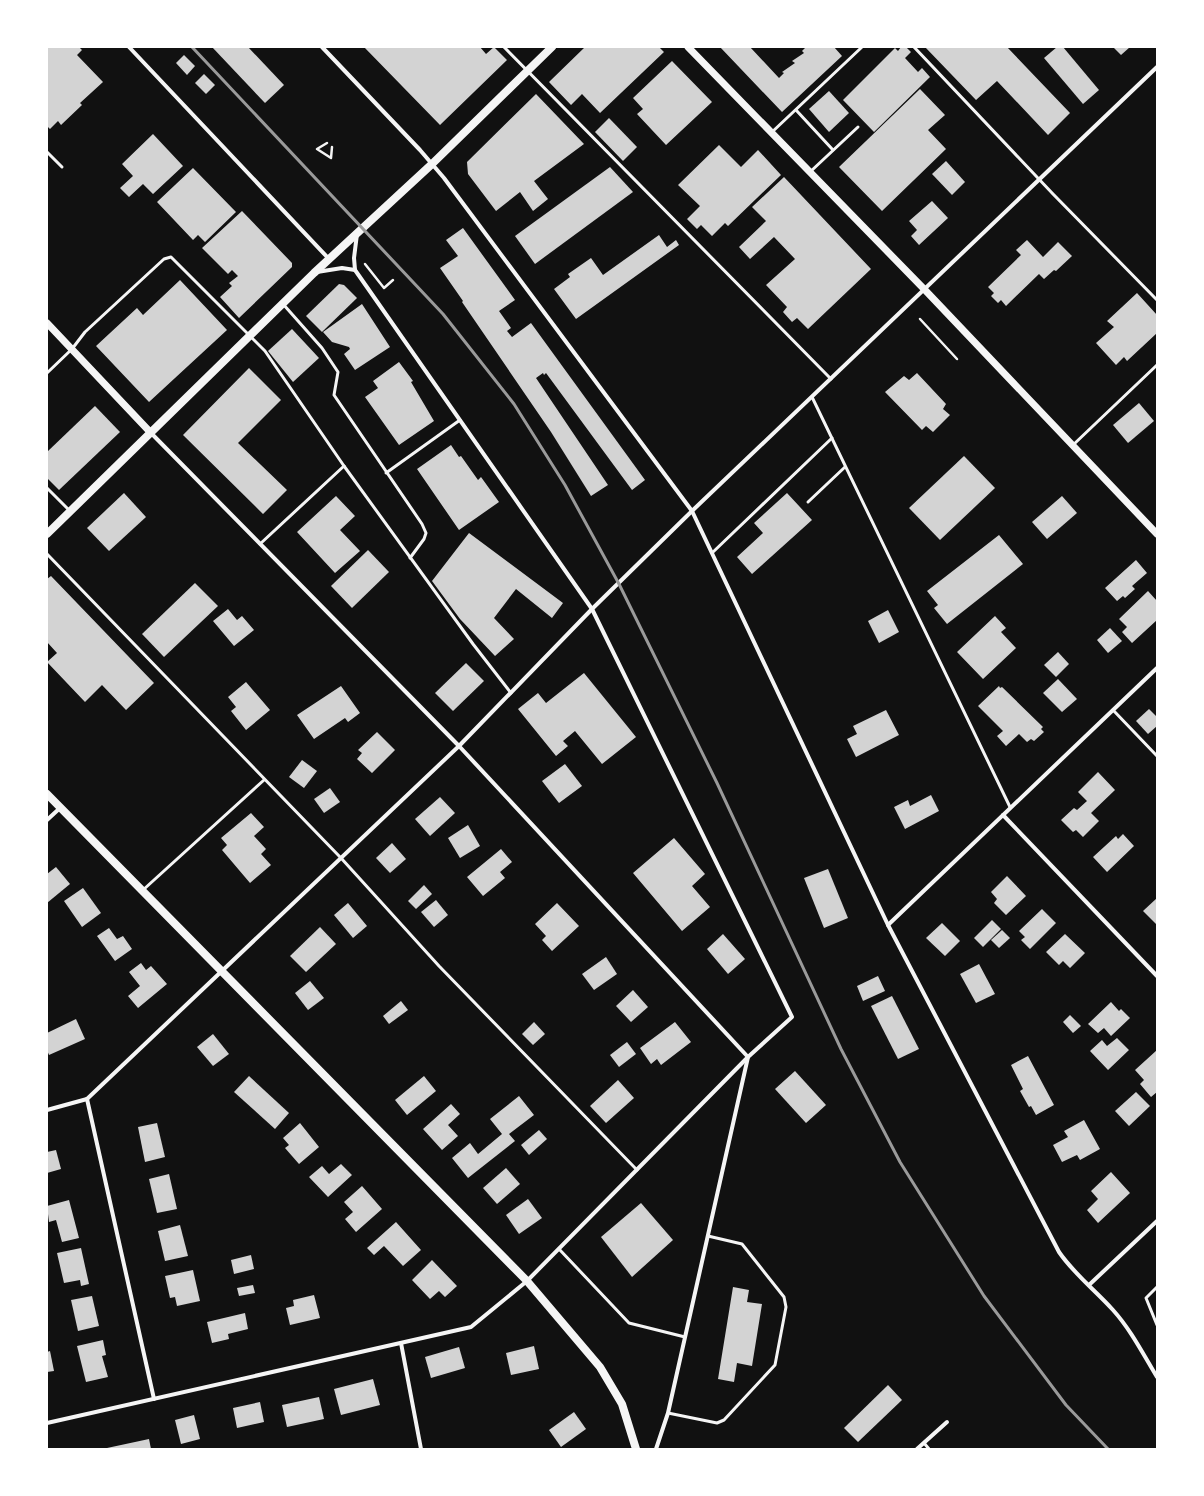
<svg xmlns="http://www.w3.org/2000/svg" width="1204" height="1496" font-family="'Roboto Serif',serif">
  <style>
    .building { fill: #d3d3d3 }
    .lines { fill: none; stroke-linecap: round; stroke-linejoin: round }
    .path { stroke: #f5f5f5; stroke-width: 2.5 }
    .service { stroke: #f5f5f5; stroke-width: 3 }
    .minor { stroke: #f5f5f5; stroke-width: 4 }
    .tertiary { stroke: #f5f5f5; stroke-width: 7 }
    .secondary { stroke: #f5f5f5; stroke-width: 8 }
    .rail { stroke: #9a9a9a; stroke-width: 3 }
  </style>
  <rect width="100%" height="100%" fill="#111"/>
  <g class="building">
    <polygon points="47,47 79,47 82,50 77,55 103,82 80,103 82,105 61,125 58,121 50,129 47,126"/>
    <polygon points="212,47 248,47 284,85 265,103"/>
    <polygon points="364,47 480,47 486,54 494,47 507,60 440,125"/>
    <polygon points="585,47 659,47 664,52 600,113 582,94 571,105 549,82"/>
    <polygon points="720,47 750,47 779,78 784,73 782,72 795,63 792,61 804,53 802,51 806,47 834,47 842,56 782,112"/>
    <polygon points="901,47 906,47 911,52 905,58 918,72 922,68 930,77 874,132 843,100 895,48 898,51"/>
    <polygon points="925,47 1007,47 1070,113 1048,135 997,81 976,100"/>
    <polygon points="1057,47 1063,47 1099,90 1083,104 1044,58"/>
    <polygon points="1113,47 1130,47 1121,55"/>
    <polygon points="184,55 195,66 187,75 176,63"/>
    <polygon points="672,61 712,102 666,145 637,114 643,109 633,98"/>
    <polygon points="204,74 215,85 206,94 195,83"/>
    <polygon points="920,89 945,115 928,130 946,149 882,211 839,167"/>
    <polygon points="829,91 849,113 829,132 809,109"/>
    <polygon points="536,94 584,144 534,181 548,199 533,211 520,192 496,211 468,174 467,162"/>
    <polygon points="609,118 637,147 623,161 595,132"/>
    <polygon points="153,134 183,166 153,194 143,184 129,197 120,188 133,176 122,164"/>
    <polygon points="719,145 741,167 758,150 781,175 728,226 725,223 712,236 701,225 697,229 687,219 700,206 678,185"/>
    <polygon points="946,161 965,182 952,195 932,174"/>
    <polygon points="610,167 633,192 535,264 515,236"/>
    <polygon points="193,168 236,212 205,242 198,235 193,240 157,202"/>
    <polygon points="784,177 871,269 808,329 797,318 792,322 783,312 787,307 766,285 795,259 774,237 750,259 739,247 766,221 752,207"/>
    <polygon points="932,201 948,218 919,245 911,236 917,230 909,221"/>
    <polygon points="242,211 292,263 292,267 239,318 220,297 232,286 229,283 238,276 232,270 228,274 202,248"/>
    <polygon points="463,228 515,300 499,311 511,328 507,331 512,337 531,323 645,480 632,490 546,373 544,375 543,373 536,378 608,485 591,496 551,432 462,302 463,301 440,268 458,256 446,240"/>
    <polygon points="659,235 667,247 676,240 679,245 576,319 554,289 570,277 568,274 591,258 603,275"/>
    <polygon points="1027,240 1043,257 1058,242 1072,256 1056,271 1054,270 1044,279 1039,274 1006,306 1001,300 998,303 991,296 994,293 988,287 1021,255 1016,250"/>
    <polygon points="180,280 227,330 149,402 96,346 137,308 143,315"/>
    <polygon points="339,284 344,285 357,298 322,332 306,316"/>
    <polygon points="1137,293 1157,315 1157,333 1127,361 1124,357 1116,365 1096,343 1114,327 1107,321"/>
    <polygon points="362,304 390,347 355,370 344,354 350,349 349,347 332,342 323,332"/>
    <polygon points="292,329 319,358 293,382 268,351"/>
    <polygon points="399,362 413,381 411,382 434,421 399,445 365,397 378,388 373,381"/>
    <polygon points="249,368 281,400 238,443 287,490 263,514 183,435"/>
    <polygon points="917,373 946,404 943,409 950,415 933,432 926,426 922,430 885,392 904,376 909,380"/>
    <polygon points="1139,403 1154,421 1128,443 1113,425"/>
    <polygon points="95,406 120,432 59,490 47,478 47,452"/>
    <polygon points="451,445 459,457 461,456 478,480 481,477 499,502 459,530 417,469"/>
    <polygon points="964,456 995,488 940,540 909,508"/>
    <polygon points="124,493 146,517 109,551 87,528"/>
    <polygon points="787,493 812,520 752,574 737,557 763,533 754,523"/>
    <polygon points="336,496 355,516 340,530 360,551 335,573 297,532"/>
    <polygon points="1062,496 1077,513 1047,539 1032,522"/>
    <polygon points="469,533 563,603 552,618 516,589 494,618 514,639 495,656 460,619 432,581"/>
    <polygon points="999,535 1023,564 947,624 934,608 938,605 927,591"/>
    <polygon points="368,550 389,572 352,608 331,586"/>
    <polygon points="1136,560 1147,573 1132,586 1135,589 1125,598 1123,596 1117,601 1105,588"/>
    <polygon points="51,576 154,683 126,710 102,685 85,702 47,662 57,653 47,642 47,579"/>
    <polygon points="195,583 218,606 164,657 142,634"/>
    <polygon points="1148,591 1157,601 1157,620 1132,643 1122,632 1127,627 1119,619"/>
    <polygon points="228,609 237,620 242,616 254,630 234,646 213,621"/>
    <polygon points="888,610 899,632 879,643 868,621"/>
    <polygon points="995,616 1006,628 1001,632 1016,648 983,679 957,652"/>
    <polygon points="1110,628 1122,641 1108,653 1097,640"/>
    <polygon points="1058,652 1069,664 1056,677 1044,665"/>
    <polygon points="466,663 484,681 453,711 435,693"/>
    <polygon points="584,673 636,737 602,764 575,731 563,741 568,746 556,756 518,709 538,693 546,703"/>
    <polygon points="1058,679 1077,699 1062,712 1043,693"/>
    <polygon points="246,682 270,710 246,730 231,711 236,707 228,697"/>
    <polygon points="341,686 360,713 348,722 345,718 314,739 297,715"/>
    <polygon points="999,686 1000,688 1002,687 1043,727 1041,729 1044,732 1034,741 1031,739 1027,742 1019,734 1006,746 997,736 1003,731 978,706"/>
    <polygon points="1149,709 1157,717 1157,726 1148,734 1136,721"/>
    <polygon points="886,710 899,735 856,757 847,739 857,734 853,726"/>
    <polygon points="377,732 395,750 372,773 357,759 362,753 358,750"/>
    <polygon points="302,760 317,771 304,788 289,777"/>
    <polygon points="565,764 582,786 559,803 542,781"/>
    <polygon points="1098,772 1115,790 1091,813 1099,821 1083,837 1076,830 1073,832 1061,820 1074,808 1077,810 1087,801 1078,792"/>
    <polygon points="330,788 340,802 324,813 314,799"/>
    <polygon points="931,795 939,811 905,829 894,807 908,800 910,806"/>
    <polygon points="440,797 455,813 430,836 415,819"/>
    <polygon points="251,813 264,827 254,836 266,849 261,854 271,865 250,883 222,850 227,845 221,838"/>
    <polygon points="468,825 480,846 460,858 448,838"/>
    <polygon points="1123,834 1134,846 1107,872 1093,857 1116,836 1118,839"/>
    <polygon points="674,838 705,874 692,886 710,907 682,931 633,873"/>
    <polygon points="392,843 406,859 390,873 376,858"/>
    <polygon points="501,849 512,862 500,872 505,878 483,896 467,877"/>
    <polygon points="56,867 70,884 47,903 47,874"/>
    <polygon points="828,869 848,918 824,928 804,878"/>
    <polygon points="1007,876 1026,896 1006,915 994,903 997,899 991,892"/>
    <polygon points="424,885 432,894 416,909 408,901"/>
    <polygon points="83,888 101,913 82,927 64,901"/>
    <polygon points="1157,898 1157,925 1143,911"/>
    <polygon points="436,900 448,915 434,927 421,912"/>
    <polygon points="348,903 367,926 353,938 334,915"/>
    <polygon points="557,903 579,926 552,951 542,940 546,936 535,924"/>
    <polygon points="1042,909 1056,923 1030,949 1021,940 1025,937 1019,931"/>
    <polygon points="992,920 1001,929 983,947 974,938"/>
    <polygon points="942,923 960,941 945,956 926,938"/>
    <polygon points="320,927 336,944 306,972 290,956"/>
    <polygon points="109,928 117,939 123,936 132,949 115,961 97,936"/>
    <polygon points="1002,930 1010,938 999,948 991,940"/>
    <polygon points="723,934 745,959 728,974 707,949"/>
    <polygon points="1065,934 1085,953 1070,968 1063,961 1059,965 1046,952"/>
    <polygon points="606,957 617,974 594,990 582,974"/>
    <polygon points="141,963 146,970 151,966 167,984 138,1008 128,996 140,986 129,972"/>
    <polygon points="979,964 995,994 976,1003 960,974"/>
    <polygon points="878,976 885,991 863,1001 857,986"/>
    <polygon points="310,981 324,998 308,1010 295,993"/>
    <polygon points="633,990 648,1007 631,1022 616,1006"/>
    <polygon points="892,996 919,1049 898,1059 871,1006"/>
    <polygon points="401,1001 408,1010 389,1024 383,1016"/>
    <polygon points="1111,1002 1119,1011 1121,1009 1130,1018 1111,1036 1104,1028 1098,1033 1088,1024"/>
    <polygon points="1070,1015 1081,1026 1073,1033 1063,1022"/>
    <polygon points="76,1019 85,1039 49,1055 47,1050 47,1033"/>
    <polygon points="534,1022 545,1034 533,1045 522,1034"/>
    <polygon points="675,1022 691,1042 661,1065 657,1059 651,1064 640,1048"/>
    <polygon points="213,1034 229,1054 213,1066 197,1047"/>
    <polygon points="1117,1038 1129,1050 1108,1070 1090,1051 1102,1040 1107,1046"/>
    <polygon points="627,1042 636,1054 619,1067 610,1055"/>
    <polygon points="1157,1050 1157,1092 1151,1097 1140,1084 1144,1080 1135,1070"/>
    <polygon points="1028,1056 1054,1105 1036,1115 1031,1106 1029,1107 1020,1091 1023,1089 1011,1065"/>
    <polygon points="795,1071 826,1105 806,1123 775,1089"/>
    <polygon points="249,1076 289,1113 275,1129 234,1092"/>
    <polygon points="424,1076 436,1091 407,1115 395,1100"/>
    <polygon points="618,1080 634,1098 606,1123 590,1106"/>
    <polygon points="1136,1092 1150,1106 1129,1126 1115,1111"/>
    <polygon points="519,1096 534,1115 509,1134 515,1141 468,1178 452,1158 470,1143 478,1154 502,1134 490,1119"/>
    <polygon points="451,1104 460,1114 448,1125 458,1136 442,1150 423,1129"/>
    <polygon points="1084,1120 1100,1149 1080,1160 1077,1155 1062,1162 1053,1145 1068,1137 1064,1131"/>
    <polygon points="157,1123 165,1157 145,1162 138,1127"/>
    <polygon points="300,1123 319,1147 299,1164 285,1148 289,1145 283,1138"/>
    <polygon points="539,1130 547,1139 529,1155 521,1145"/>
    <polygon points="56,1150 61,1169 47,1173 47,1152"/>
    <polygon points="341,1164 352,1175 328,1197 309,1177 322,1166 329,1174"/>
    <polygon points="506,1168 520,1184 497,1204 483,1188"/>
    <polygon points="1111,1172 1130,1193 1098,1223 1087,1210 1098,1199 1091,1191"/>
    <polygon points="169,1174 177,1209 157,1213 149,1179"/>
    <polygon points="362,1186 382,1209 356,1232 345,1219 353,1212 344,1202"/>
    <polygon points="528,1199 542,1218 519,1234 506,1215"/>
    <polygon points="69,1200 79,1238 62,1242 56,1220 49,1222 47,1206"/>
    <polygon points="641,1203 673,1240 632,1277 601,1237"/>
    <polygon points="396,1222 421,1250 403,1266 384,1246 374,1255 367,1248"/>
    <polygon points="180,1225 188,1256 165,1261 158,1231"/>
    <polygon points="81,1248 89,1284 81,1286 80,1280 64,1283 57,1253"/>
    <polygon points="251,1255 254,1269 234,1274 231,1260"/>
    <polygon points="432,1260 457,1286 445,1297 439,1291 430,1299 412,1280"/>
    <polygon points="193,1270 200,1301 177,1306 175,1297 170,1298 165,1276"/>
    <polygon points="253,1285 255,1293 239,1296 237,1288"/>
    <polygon points="733,1287 749,1290 747,1302 762,1304 752,1366 737,1363 734,1382 718,1379"/>
    <polygon points="314,1295 320,1318 290,1325 286,1308 294,1306 293,1300"/>
    <polygon points="92,1296 99,1326 78,1331 71,1300"/>
    <polygon points="245,1313 248,1329 228,1334 229,1339 212,1343 207,1322"/>
    <polygon points="103,1340 106,1355 102,1356 108,1377 86,1382 77,1346"/>
    <polygon points="534,1346 539,1369 511,1375 506,1353"/>
    <polygon points="459,1347 465,1368 431,1378 425,1357"/>
    <polygon points="50,1351 54,1371 47,1372 47,1352"/>
    <polygon points="373,1379 380,1405 341,1415 334,1389"/>
    <polygon points="888,1385 902,1400 858,1442 844,1428"/>
    <polygon points="319,1397 324,1419 287,1427 282,1405"/>
    <polygon points="260,1402 264,1422 237,1428 233,1408"/>
    <polygon points="574,1412 586,1429 561,1447 549,1430"/>
    <polygon points="194,1415 200,1439 181,1444 175,1420"/>
    <polygon points="149,1439 151,1449 107,1449 107,1448"/>
  </g>
  <g class="lines">
    <g class="path">
      <polyline points="327,143 317,149 331,158 332,147"/>
      <polyline points="365,264 384,288 393,280"/>
      <polyline points="920,319 957,359"/>
    </g>
    <g class="service">
      <polyline points="504,47 831,379"/>
      <polyline points="914,47 1053,194 1157,300"/>
      <polyline points="796,110 833,150"/>
      <polyline points="771,133 862,47"/>
      <polyline points="47,152 62,167"/>
      <polyline points="810,172 858,127"/>
      <polyline points="283,304 322,348 338,372 334,395 422,524 426,533 424,539 410,558"/>
      <polyline points="47,373 72,349 85,332 164,259 171,257 265,351 344,466 473,644 511,693"/>
      <polyline points="812,397 1010,807"/>
      <polyline points="1073,445 1157,365"/>
      <polyline points="386,473 460,420"/>
      <polyline points="47,488 70,511"/>
      <polyline points="808,502 845,467"/>
      <polyline points="260,544 344,466"/>
      <polyline points="712,553 832,438"/>
      <polyline points="47,554 341,858 439,966 637,1170"/>
      <polyline points="1113,710 1157,756"/>
      <polyline points="143,890 264,780"/>
      <polyline points="559,1249 629,1323 685,1337"/>
      <polyline points="1157,1287 1146,1298 1157,1325"/>
      <polyline points="668,1413 717,1423 724,1420 775,1365 786,1307 784,1297 742,1244 708,1236"/>
      <polyline points="924,1443 929,1449"/>
    </g>
    <g class="minor">
      <polyline points="129,47 329,259"/>
      <path d="M322,47L420,150L444,178L692,511L888,925L1059,1252C1074,1274 1095,1290 1113,1310C1131,1330 1143,1354 1157,1377"/>
      <polyline points="317,272 342,268 355,270"/>
      <polyline points="151,433 459,746 748,1057 668,1413 656,1449"/>
      <polyline points="1003,815 1157,976"/>
      <polyline points="47,820 60,808"/>
      <polyline points="888,925 1157,668"/>
      <polyline points="87,1099 154,1399"/>
      <polyline points="47,1110 87,1099 459,746 592,609 692,511 1157,67"/>
      <polyline points="1089,1285 1157,1221"/>
      <polyline points="401,1343 421,1449"/>
      <polyline points="47,1423 471,1327 527,1281 748,1057 792,1017 592,609 355,270 354,258 357,234"/>
      <polyline points="917,1449 947,1422"/>
    </g>
    <g class="tertiary">
      <polyline points="688,47 925,290 1157,534"/>
      <polyline points="47,323 151,433"/>
    </g>
    <g class="secondary">
      <polyline points="47,534 314,273 432,164 552,47"/>
      <polyline points="47,794 527,1281 600,1367 622,1404 636,1449"/>
    </g>
    <polyline class="rail" points="192,47 443,314 514,404 565,485 619,584 717,783 841,1049 900,1162 984,1296 1066,1405 1108,1449"/>
  </g>
  <rect width="1204" height="1496" fill="none" stroke="#ffffff" stroke-width="96"/>
</svg>
